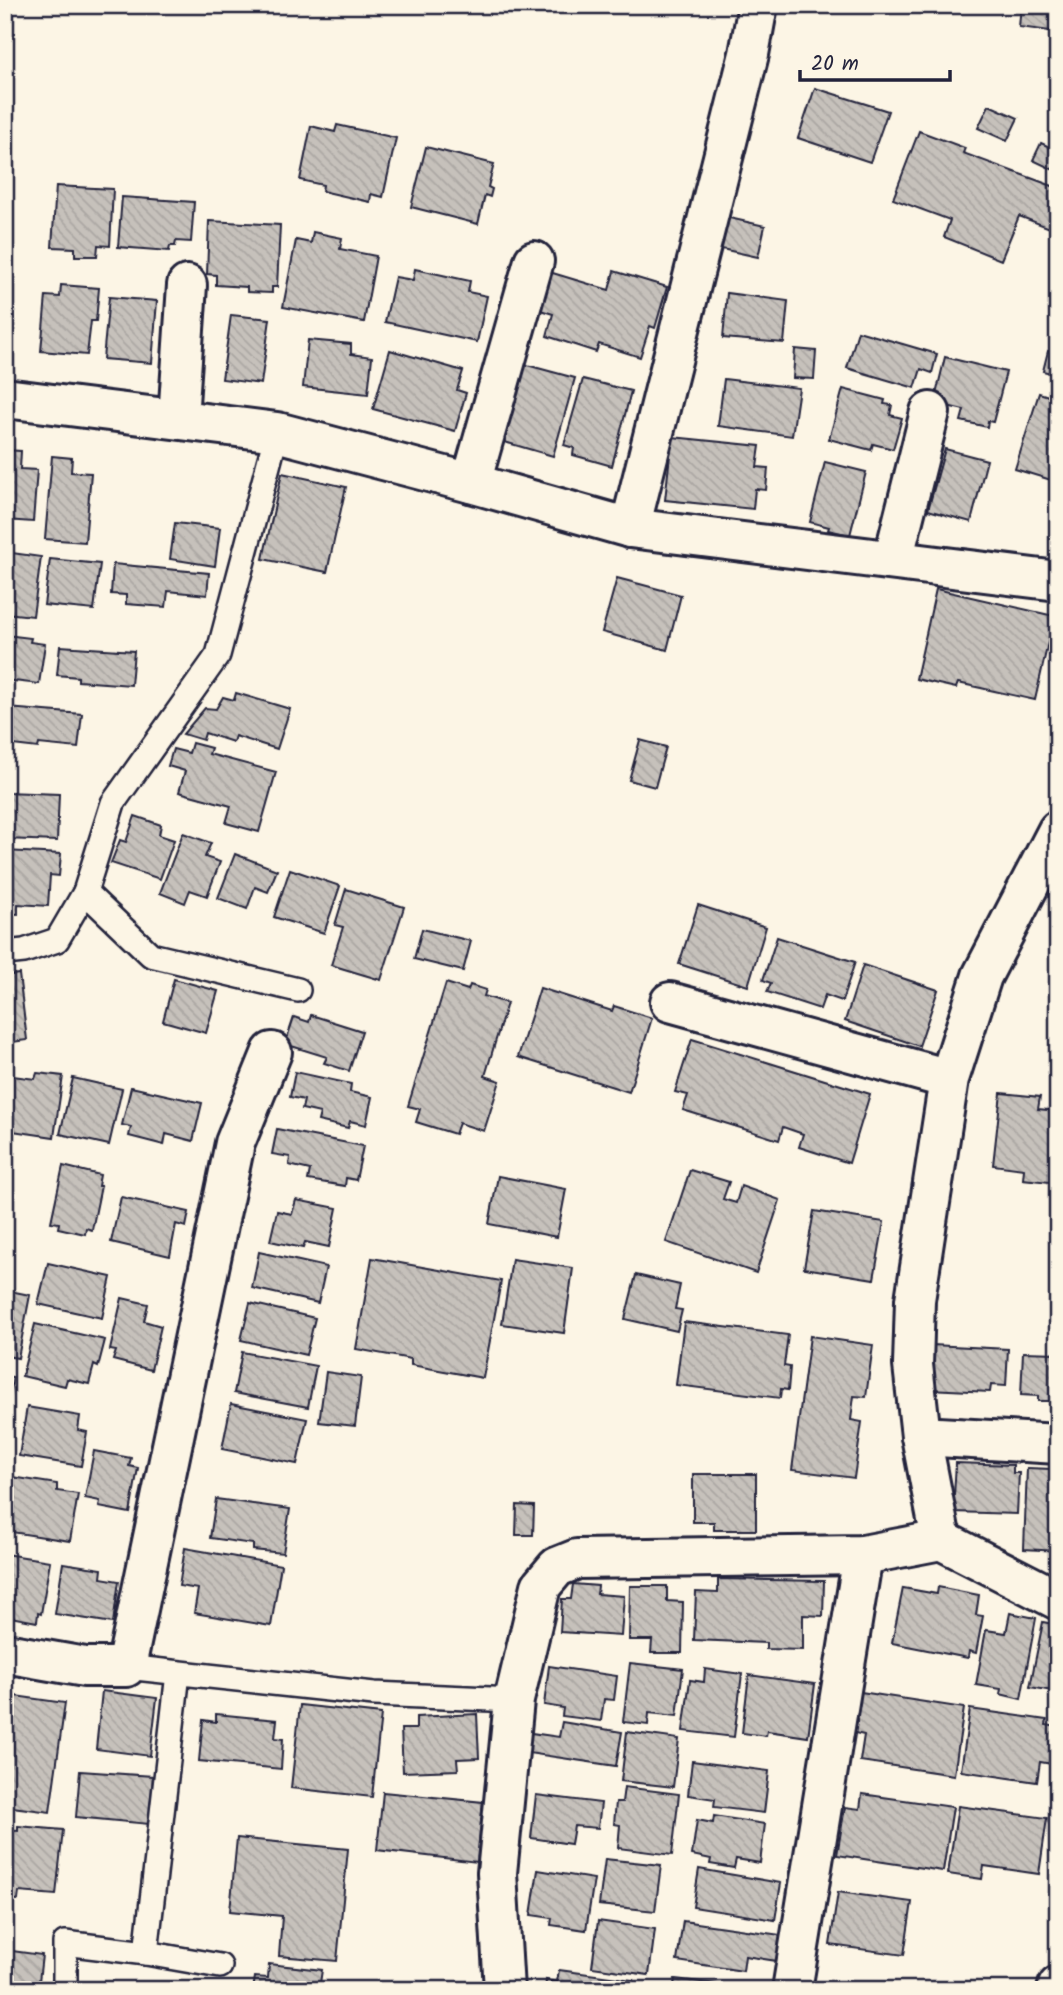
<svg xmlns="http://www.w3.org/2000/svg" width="1063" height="1995" font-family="Kalam,sans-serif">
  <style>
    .building { fill: url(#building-back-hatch); stroke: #22223b; stroke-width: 2 }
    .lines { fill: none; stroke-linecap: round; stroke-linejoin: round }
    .lane-casing { stroke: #22223b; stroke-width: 28 }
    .street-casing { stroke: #22223b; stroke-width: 44 }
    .lane { stroke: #fcf5e5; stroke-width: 23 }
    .street { stroke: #fcf5e5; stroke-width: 38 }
  </style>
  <defs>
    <pattern id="building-back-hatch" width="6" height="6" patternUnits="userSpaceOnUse" patternTransform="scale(1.75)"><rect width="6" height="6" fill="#c6c1bb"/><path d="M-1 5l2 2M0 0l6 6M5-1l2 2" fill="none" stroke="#aaa6a2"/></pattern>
  </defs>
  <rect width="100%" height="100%" fill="#fcf5e5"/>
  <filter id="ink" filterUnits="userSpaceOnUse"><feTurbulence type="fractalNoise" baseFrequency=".0143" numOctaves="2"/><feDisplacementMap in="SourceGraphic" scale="14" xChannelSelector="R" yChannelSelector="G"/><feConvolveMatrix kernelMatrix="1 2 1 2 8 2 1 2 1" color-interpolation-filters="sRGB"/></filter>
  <g filter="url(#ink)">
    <g class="building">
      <polygon points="1021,5 1058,5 1058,32 1019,27"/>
      <polygon points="815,88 888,111 870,162 798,138"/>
      <polygon points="989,105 1018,118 1007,141 978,128"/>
      <polygon points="337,125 396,138 383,197 371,194 370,202 322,191 323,185 300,180 311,126 335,132"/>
      <polygon points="919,131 965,148 963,153 1058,188 1058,208 1050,228 1019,216 1001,260 944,237 950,220 893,199"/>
      <polygon points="1041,143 1058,151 1058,172 1033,160"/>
      <polygon points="426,147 494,164 488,187 492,189 490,197 485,195 478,224 411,207"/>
      <polygon points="56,186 113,189 110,246 98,245 97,256 75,256 75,248 52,247"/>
      <polygon points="122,197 194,202 191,242 176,241 175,246 170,246 169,251 118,247"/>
      <polygon points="725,217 765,226 758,257 717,248"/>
      <polygon points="209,221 280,225 277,287 272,287 272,293 247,292 247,287 216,285 216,275 207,274"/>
      <polygon points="313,232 342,238 340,249 376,256 364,322 283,307 296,240 311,243"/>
      <polygon points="415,269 470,281 468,292 487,296 477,342 385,322 395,277 413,280"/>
      <polygon points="546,271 609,290 614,271 667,287 655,328 650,326 640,357 599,344 596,352 547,336 553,314 534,308"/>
      <polygon points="61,285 99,288 96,321 91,321 87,355 41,351 46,296 60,297"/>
      <polygon points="727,293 788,301 784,343 723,338"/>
      <polygon points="109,297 157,301 152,363 103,359"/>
      <polygon points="231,315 270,319 261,384 222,379"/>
      <polygon points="858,331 937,354 932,373 921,369 915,388 847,368"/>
      <polygon points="308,340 351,344 351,354 372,357 368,394 303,387"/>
      <polygon points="795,349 816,351 814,379 793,378"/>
      <polygon points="390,350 463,371 457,390 466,393 455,431 373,409"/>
      <polygon points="1048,351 1058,354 1058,375 1043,371"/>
      <polygon points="945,357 1006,372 993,422 988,421 987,427 961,421 964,410 934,403"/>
      <polygon points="523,364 575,378 553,456 501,441"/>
      <polygon points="583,379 631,391 612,466 573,455 574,448 564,445"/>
      <polygon points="724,379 799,388 792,436 718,426"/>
      <polygon points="843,389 885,400 884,404 892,405 890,415 902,418 893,449 873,444 871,450 829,439"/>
      <polygon points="1039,393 1058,399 1058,473 1053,472 1051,480 1015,469"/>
      <polygon points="672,437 760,446 757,467 768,468 766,490 755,489 753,509 665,500"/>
      <polygon points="945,449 987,460 971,522 928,510"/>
      <polygon points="5,450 21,451 20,469 37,470 33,522 5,520"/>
      <polygon points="52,456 72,458 71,472 91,473 85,542 45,539"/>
      <polygon points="825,462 866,472 850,535 828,530 829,527 810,522"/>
      <polygon points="282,473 346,487 327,572 263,559"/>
      <polygon points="175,523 220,528 215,566 170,559"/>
      <polygon points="5,552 41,557 33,616 5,613"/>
      <polygon points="50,559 100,564 94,610 44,605"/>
      <polygon points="113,564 209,573 207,595 168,591 166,607 126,604 126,595 111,594"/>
      <polygon points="617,578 681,595 667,650 602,632"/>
      <polygon points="936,589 1054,616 1035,700 958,683 956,688 916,679"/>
      <polygon points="6,635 31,638 30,642 45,644 39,684 5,680"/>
      <polygon points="60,646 134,651 131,685 78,681 78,677 57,675"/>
      <polygon points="236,693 290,709 277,749 235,736 233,742 205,733 203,740 183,734 205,708 216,709 223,697 234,700"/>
      <polygon points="7,708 82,714 78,748 39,744 38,748 5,744"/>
      <polygon points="640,740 666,747 655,787 629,780"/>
      <polygon points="192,743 211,748 209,754 276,772 259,832 226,823 231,806 179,792 185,771 168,766 173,749 189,753"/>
      <polygon points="5,792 59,794 57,841 5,839"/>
      <polygon points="135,816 161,825 159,835 174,840 160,879 111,863 120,840 126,842"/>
      <polygon points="183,833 211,843 205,857 220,862 207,896 190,890 185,903 160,893"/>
      <polygon points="5,851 61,854 59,876 50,875 48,906 18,904 18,914 5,913"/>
      <polygon points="235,854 277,870 268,892 255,887 247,909 218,898"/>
      <polygon points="290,869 340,886 324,933 274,917"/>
      <polygon points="1058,872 1058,898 1047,893"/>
      <polygon points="346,889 404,907 381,980 331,965 343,927 335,925"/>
      <polygon points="698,905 766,927 748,986 679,964"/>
      <polygon points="422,929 471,941 463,971 414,959"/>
      <polygon points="777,937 855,962 842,1001 825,995 820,1009 767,992 771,983 763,980"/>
      <polygon points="863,965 938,990 919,1046 845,1021"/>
      <polygon points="19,974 27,1040 5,1043 5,976"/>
      <polygon points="174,979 218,991 206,1033 163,1021"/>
      <polygon points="446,983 468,990 470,985 486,990 484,996 507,1003 485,1076 500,1081 484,1131 459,1123 455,1134 416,1122 420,1109 408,1106"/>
      <polygon points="540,988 612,1011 614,1006 652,1018 629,1092 518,1057"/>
      <polygon points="311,1015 362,1031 349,1071 324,1063 327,1057 285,1044 294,1017 309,1022"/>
      <polygon points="692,1039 870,1094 849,1163 799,1147 803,1134 783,1127 779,1140 683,1110 688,1095 675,1092"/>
      <polygon points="295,1072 351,1084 350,1092 372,1097 366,1125 350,1121 348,1128 318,1121 320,1113 302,1109 304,1100 290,1097"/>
      <polygon points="37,1073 63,1076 54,1137 5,1130 5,1075 35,1079"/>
      <polygon points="73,1078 122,1089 109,1145 60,1134"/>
      <polygon points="131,1087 202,1103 193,1141 166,1134 164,1145 129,1136 131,1127 122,1125"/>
      <polygon points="1001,1093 1040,1097 1038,1109 1058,1111 1058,1183 1023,1179 1024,1169 993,1165"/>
      <polygon points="277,1129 363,1146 356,1180 346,1178 345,1186 308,1180 310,1170 289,1165 290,1157 272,1154"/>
      <polygon points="63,1166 100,1175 98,1186 101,1186 92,1230 86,1228 85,1234 58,1228 59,1223 51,1222"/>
      <polygon points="690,1170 729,1182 723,1199 736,1203 741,1186 780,1200 756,1273 666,1242"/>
      <polygon points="498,1176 566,1189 557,1237 489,1224"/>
      <polygon points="121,1197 189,1212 186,1227 176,1224 170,1256 111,1242"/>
      <polygon points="296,1200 337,1208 329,1247 305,1242 303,1248 270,1241 277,1211 292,1214"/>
      <polygon points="814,1211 884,1222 874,1279 804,1268"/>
      <polygon points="259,1252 326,1267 318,1303 252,1288"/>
      <polygon points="372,1258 501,1281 483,1378 411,1365 411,1359 356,1349"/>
      <polygon points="512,1259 573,1268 564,1333 502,1324"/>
      <polygon points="48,1263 111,1277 102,1318 38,1304"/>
      <polygon points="636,1275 680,1285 675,1309 682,1310 677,1331 625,1319"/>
      <polygon points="5,1290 30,1295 18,1358 5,1356"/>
      <polygon points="122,1298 148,1304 144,1321 161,1326 151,1370 113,1360 116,1351 110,1350"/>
      <polygon points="250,1303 315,1318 306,1355 241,1340"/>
      <polygon points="684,1322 788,1335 784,1366 790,1367 788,1390 781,1389 780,1398 676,1385"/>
      <polygon points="35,1324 105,1340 98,1367 94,1365 89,1384 67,1379 65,1386 22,1376"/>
      <polygon points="810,1336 873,1345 866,1397 854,1396 851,1420 862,1422 854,1478 792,1470"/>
      <polygon points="932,1345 1008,1349 1006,1386 991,1385 990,1392 929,1389"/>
      <polygon points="242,1352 316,1366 308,1407 234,1393"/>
      <polygon points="1023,1352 1058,1353 1058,1401 1038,1401 1038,1396 1021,1395"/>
      <polygon points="326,1372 361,1377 355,1426 319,1422"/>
      <polygon points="5,1376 13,1377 5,1431"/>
      <polygon points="231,1404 307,1419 297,1464 222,1449"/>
      <polygon points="27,1407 80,1416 78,1430 87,1432 81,1466 19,1456"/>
      <polygon points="94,1451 131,1458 129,1466 138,1468 130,1513 99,1507 100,1501 85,1498"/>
      <polygon points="956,1463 1013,1465 1013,1473 1019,1473 1017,1514 953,1512"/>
      <polygon points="1027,1468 1052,1469 1052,1483 1058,1483 1058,1551 1024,1549"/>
      <polygon points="693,1474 756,1474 756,1530 714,1530 714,1522 693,1522"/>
      <polygon points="12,1477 57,1484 57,1491 78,1494 70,1541 5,1531"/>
      <polygon points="216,1499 290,1509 283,1553 253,1550 253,1544 210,1538"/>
      <polygon points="517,1505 534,1506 533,1535 516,1535"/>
      <polygon points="185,1548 281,1565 271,1626 194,1613 198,1589 179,1586"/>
      <polygon points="5,1554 50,1561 41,1614 38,1613 37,1622 5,1616"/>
      <polygon points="63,1563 102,1569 101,1578 119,1581 113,1623 55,1614"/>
      <polygon points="718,1579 824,1581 823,1616 803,1615 803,1650 766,1649 766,1643 694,1640 696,1592 718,1593"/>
      <polygon points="573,1584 598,1586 597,1594 624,1596 621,1636 560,1632 562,1599 571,1599"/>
      <polygon points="630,1586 667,1586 667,1601 683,1602 682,1653 651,1653 652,1640 629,1640"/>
      <polygon points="938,1587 979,1595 976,1615 983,1616 976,1653 969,1651 968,1658 892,1643 903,1588 937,1594"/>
      <polygon points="1010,1613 1036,1618 1021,1699 1000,1694 1001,1689 976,1685 986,1630 1006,1633"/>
      <polygon points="1043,1622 1058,1625 1058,1692 1030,1687"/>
      <polygon points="630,1663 683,1669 677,1716 649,1713 648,1725 623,1722"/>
      <polygon points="549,1666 617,1676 614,1700 604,1699 601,1721 562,1716 563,1708 544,1705"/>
      <polygon points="705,1669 742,1674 734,1737 683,1731 690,1680 704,1682"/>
      <polygon points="749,1675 815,1684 808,1737 767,1731 766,1736 742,1733"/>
      <polygon points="102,1691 157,1698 150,1756 96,1749"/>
      <polygon points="861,1692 964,1708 954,1775 860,1761 864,1735 855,1733"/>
      <polygon points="8,1695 65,1703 50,1812 5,1806 5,1714"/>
      <polygon points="300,1705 381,1714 372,1797 291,1788"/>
      <polygon points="970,1709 1047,1720 1046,1725 1058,1727 1058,1765 1040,1762 1037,1782 961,1771"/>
      <polygon points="216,1714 277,1720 275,1738 283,1739 281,1769 199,1761 203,1720 216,1722"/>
      <polygon points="477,1714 479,1758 457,1759 458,1770 403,1772 401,1729 416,1729 416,1717"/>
      <polygon points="562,1722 622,1732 616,1766 528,1753 531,1733 559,1737"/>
      <polygon points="627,1732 679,1739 673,1787 621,1781"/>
      <polygon points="692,1761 769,1771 764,1813 714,1807 715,1799 688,1795"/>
      <polygon points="80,1771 153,1776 149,1824 76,1817"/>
      <polygon points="624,1787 679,1794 672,1855 618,1848 620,1825 614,1824 616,1802 622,1802"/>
      <polygon points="383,1792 483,1802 477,1862 377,1850"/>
      <polygon points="862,1794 953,1807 943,1871 837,1855 845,1807 860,1809"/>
      <polygon points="536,1795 601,1803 598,1828 574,1826 571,1844 531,1838"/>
      <polygon points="958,1806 1047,1818 1039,1874 984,1866 982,1879 948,1874"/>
      <polygon points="714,1816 765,1824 760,1863 736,1859 734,1868 710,1864 711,1859 692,1855 697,1820 713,1823"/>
      <polygon points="18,1826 63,1830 56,1895 19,1892 18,1900 5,1898 5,1830 18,1831"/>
      <polygon points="237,1838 348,1849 337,1961 279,1956 282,1916 230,1911"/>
      <polygon points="605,1859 661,1865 655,1911 599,1905"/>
      <polygon points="699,1869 781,1883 775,1920 693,1907"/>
      <polygon points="538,1870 594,1879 586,1930 551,1925 552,1918 531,1915"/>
      <polygon points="838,1892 912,1902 904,1955 830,1945"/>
      <polygon points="598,1921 655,1929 649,1975 592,1967"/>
      <polygon points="683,1921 781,1935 777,1961 745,1956 743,1971 677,1961"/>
      <polygon points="5,1950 42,1955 38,1990 5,1990"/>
      <polygon points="269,1964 322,1970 319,1990 253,1990 255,1977 268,1978"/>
      <polygon points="559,1970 633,1980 631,1990 545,1990 546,1980 557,1982"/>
      <polygon points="675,1979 770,1990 673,1990"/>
    </g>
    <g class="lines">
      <defs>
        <g id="lane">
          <polyline points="85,892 151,955 298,990"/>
          <polyline points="5,953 24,951 57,940 85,892 113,803 218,655 277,432"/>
          <polyline points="126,1667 374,1694 514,1700"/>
          <polyline points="146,1953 178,1673"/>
          <polyline points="65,1990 65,1943 146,1953 220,1966"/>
        </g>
        <g id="street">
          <polyline points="5,398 277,432 471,483 630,528 1058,581"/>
          <polyline points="178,419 187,285"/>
          <polyline points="471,483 534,261"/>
          <polyline points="630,528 749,54 758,5"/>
          <polyline points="893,560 930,412"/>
          <polyline points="670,1002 949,1079"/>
          <polyline points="921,1436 1058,1444"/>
          <polyline points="941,1540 921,1436 913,1365 915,1300 949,1079 982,976 1058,830"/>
          <polyline points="5,1653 85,1667 126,1667 235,1143 272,1052"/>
          <polyline points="504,1990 497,1873 514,1700 541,1586 557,1567 577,1559 863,1555 941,1540 1058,1600"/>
          <polyline points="792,1990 863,1555"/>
          <polyline points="1057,1990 1058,1986"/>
        </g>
      </defs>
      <use href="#lane" class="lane-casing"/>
      <use href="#street" class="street-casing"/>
      <use href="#lane" class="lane"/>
      <use href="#street" class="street"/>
    </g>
  </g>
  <rect width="1063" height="1995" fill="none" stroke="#fcf5e5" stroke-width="28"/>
  <rect x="14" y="14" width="1035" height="1967" fill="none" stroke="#22223b" stroke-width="2.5" filter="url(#ink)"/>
  <path d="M800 70v10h150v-10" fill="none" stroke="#22223b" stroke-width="3.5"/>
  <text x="811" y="70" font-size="21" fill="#22223b" stroke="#fcf5e5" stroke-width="5" paint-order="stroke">20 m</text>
</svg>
